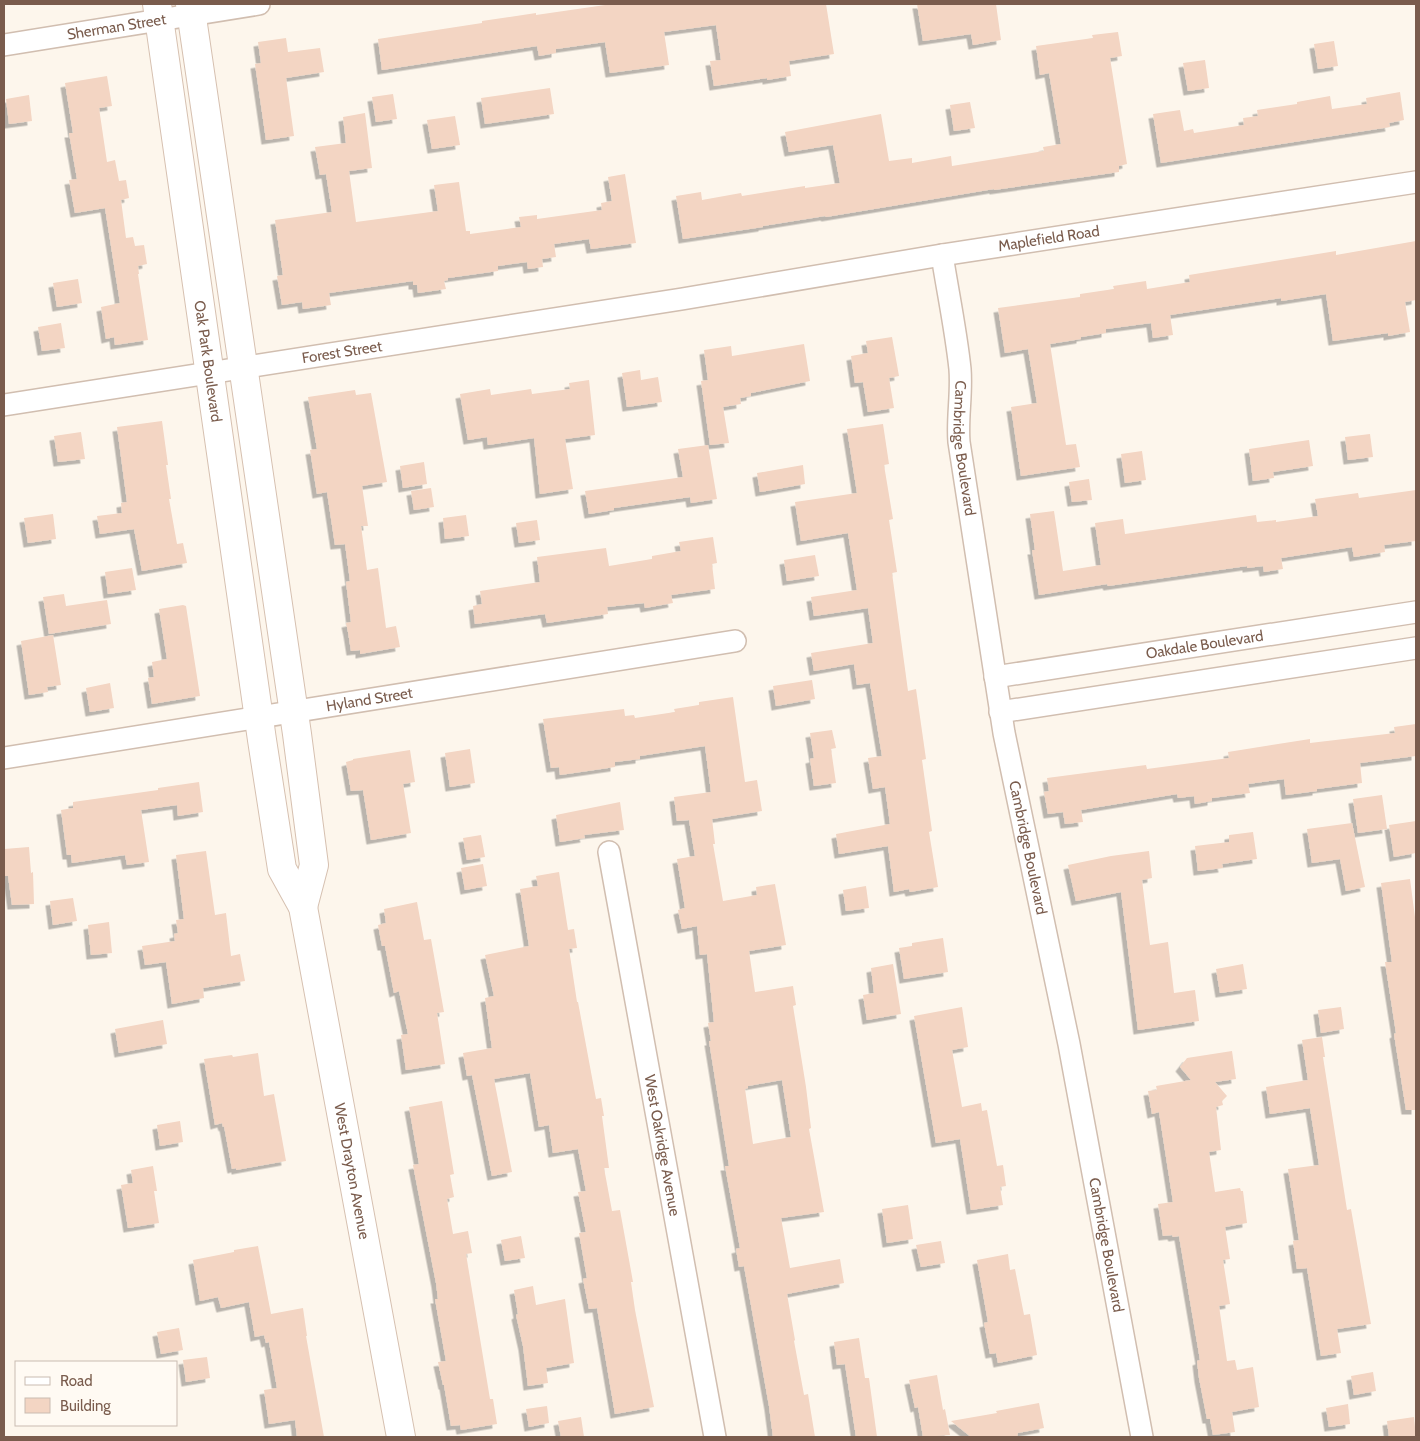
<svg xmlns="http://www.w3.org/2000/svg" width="1420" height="1441" font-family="Cabin,sans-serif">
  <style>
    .building { fill: #f3d5c3; fill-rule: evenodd; filter: url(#shadow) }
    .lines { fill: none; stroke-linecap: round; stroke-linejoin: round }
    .street-casing { stroke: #d1beb0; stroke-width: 24 }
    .secondary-casing { stroke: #d6c0b0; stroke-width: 30 }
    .street { stroke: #fff; stroke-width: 21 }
    .secondary { stroke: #fff; stroke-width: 28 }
    .labels { text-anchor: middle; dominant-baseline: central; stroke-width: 4.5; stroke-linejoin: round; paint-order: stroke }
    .street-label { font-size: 15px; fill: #7a5c4d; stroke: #fffaf3 }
  </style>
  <defs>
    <filter id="shadow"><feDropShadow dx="-4.5" dy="4.5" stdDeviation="0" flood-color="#0004"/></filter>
  </defs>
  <rect width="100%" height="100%" fill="#fdf6ec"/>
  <g class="building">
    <polygon points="612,4 826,4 834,54 789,61 791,76 767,80 767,78 714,86 710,61 721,60 716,25 664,32 669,65 610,73 605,42 556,49 556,53 539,56 537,46 382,70 378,39 482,23 482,21 536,13 536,15"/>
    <polygon points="917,4 996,4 1001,40 973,45 971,34 923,41"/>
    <polygon points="1118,32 1122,56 1110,58 1127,164 1119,166 1119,172 994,190 994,189 826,217 825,216 763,226 763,227 736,231 683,239 676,196 701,192 702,200 741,193 742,196 805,186 805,188 840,183 833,145 789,152 785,132 881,114 889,161 912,158 912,163 951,156 952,166 1044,151 1043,147 1061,144 1049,73 1040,75 1036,46 1093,38 1092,35"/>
    <polygon points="286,38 288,52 320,48 324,72 286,78 294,136 266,140 255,64 261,63 258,42"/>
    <polygon points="1334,41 1338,66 1318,69 1314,44"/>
    <polygon points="1205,60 1209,88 1188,91 1183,63"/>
    <polygon points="107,76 112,106 99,108 107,162 115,160 119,181 126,180 129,198 121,200 126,238 133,237 135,246 144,245 147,264 138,266 139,274 138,274 148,340 115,345 114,337 106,339 101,307 120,303 105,208 75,213 69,180 77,179 69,133 73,133 65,83"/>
    <polygon points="550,88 554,114 485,124 481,98"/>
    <polygon points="1400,92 1404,120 1389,123 1390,127 1161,163 1153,114 1180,110 1184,131 1193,129 1194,133 1244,125 1243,118 1258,116 1257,110 1297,104 1297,102 1330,96 1332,109 1367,104 1366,98"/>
    <polygon points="393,94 397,119 376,122 372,97"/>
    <polygon points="29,95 32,121 9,124 6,99"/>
    <polygon points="970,102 975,128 954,131 950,105"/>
    <polygon points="365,113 372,168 349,171 356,222 438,211 434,185 459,182 466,231 470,231 470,234 521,227 519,217 537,215 537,219 602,210 601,203 612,201 608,177 625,174 636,243 591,249 589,239 554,244 556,257 542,259 543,267 528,269 527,262 498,266 498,271 448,278 448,280 444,281 446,289 418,293 417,285 413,285 413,281 329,293 331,305 303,309 302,302 282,305 277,276 283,275 275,220 332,212 326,174 320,175 315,147 346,143 343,117"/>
    <polygon points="455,116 460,145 432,149 427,120"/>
    <polygon points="1416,241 1416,300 1405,302 1410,332 1388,336 1388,333 1333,341 1326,294 1281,301 1281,298 1170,315 1173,335 1153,338 1151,323 1106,329 1106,333 1081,337 1081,339 1050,344 1066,445 1076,444 1080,467 1021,476 1011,407 1037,403 1028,349 1005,353 998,308 1080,297 1080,294 1114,289 1113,286 1146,281 1147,289 1190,282 1189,275 1336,251 1336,255"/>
    <polygon points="78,279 82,303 57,307 53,283"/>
    <polygon points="61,323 65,348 42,351 38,327"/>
    <polygon points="892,337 899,376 889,378 894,408 868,412 863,382 855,383 851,356 868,353 866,341"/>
    <polygon points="804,344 810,381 751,393 751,396 740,398 741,404 723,407 729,443 710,445 701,381 708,380 704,350 731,346 732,356"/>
    <polygon points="640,370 641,380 658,377 662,402 627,407 622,373"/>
    <polygon points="589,380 595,435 565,439 573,489 540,494 534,438 488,445 487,437 468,440 460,394 490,389 491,395 531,389 532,394 570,389 569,383"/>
    <polygon points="355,390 356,395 371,393 387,482 362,486 368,526 361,526 367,570 378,568 386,628 396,626 400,647 360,654 360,650 351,651 348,632 346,623 351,622 346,582 350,581 345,544 335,545 327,492 317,494 310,450 317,449 308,397"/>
    <polygon points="162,421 168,465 166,465 171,499 169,499 177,544 183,543 187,563 142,571 134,529 100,534 97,516 122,513 121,503 127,502 117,427"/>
    <polygon points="883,424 889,464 884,465 893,519 889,520 897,572 892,573 908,691 916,689 926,759 922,760 932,831 929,832 938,887 910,892 909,889 894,892 888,846 839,854 836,834 890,824 885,787 873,789 868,758 882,756 870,683 857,685 854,664 814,671 811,653 873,643 868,608 814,616 811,597 857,590 848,533 801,541 795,502 857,493 847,429"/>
    <polygon points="81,432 85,459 58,462 54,436"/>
    <polygon points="1370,434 1373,457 1348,460 1345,437"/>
    <polygon points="1309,440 1313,466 1273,472 1274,478 1253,481 1249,449"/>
    <polygon points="708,445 717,499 691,503 690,497 614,508 614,510 589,514 585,491 683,477 678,449"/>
    <polygon points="1142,451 1146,480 1125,483 1121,454"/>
    <polygon points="424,462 427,484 403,488 400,466"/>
    <polygon points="803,465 805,484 760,492 757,473"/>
    <polygon points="1089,479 1092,500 1072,502 1069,482"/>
    <polygon points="431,488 434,507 414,510 411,491"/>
    <polygon points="1416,490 1416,541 1384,545 1385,552 1354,557 1352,547 1281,558 1283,569 1264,572 1263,566 1247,568 1247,566 1108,586 1107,584 1039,595 1032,550 1035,550 1030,514 1054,511 1063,571 1101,565 1095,523 1123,519 1125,534 1256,515 1257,522 1276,520 1276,522 1318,516 1315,499 1358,493 1359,498"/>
    <polygon points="53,514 56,539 28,543 24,518"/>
    <polygon points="466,515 469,536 445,539 443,518"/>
    <polygon points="537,520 540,540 519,543 516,523"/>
    <polygon points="713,537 717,563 712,564 715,589 671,595 673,603 645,608 644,603 607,607 608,614 547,623 545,614 475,624 473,606 482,604 480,591 540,582 537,557 606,548 609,566 652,559 652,556 681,551 679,542"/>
    <polygon points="815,555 819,576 787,581 784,560"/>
    <polygon points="132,568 136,590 108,594 105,572"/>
    <polygon points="64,594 66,606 107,600 111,624 49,634 43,597"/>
    <polygon points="183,605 186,606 200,696 152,704 148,678 154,677 152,662 167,659 159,609"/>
    <polygon points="53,635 61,685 47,687 48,692 29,695 21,641"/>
    <polygon points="812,680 815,699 776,706 773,686"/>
    <polygon points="110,683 114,708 90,712 86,688"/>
    <path d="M733,697L745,782L757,780L762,811L712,819L715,844H713L723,901L757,895L756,887L775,884L786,945L749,951L755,992L793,986L796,1005L793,1006L806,1087L811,1128L809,1129L824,1212L781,1218L790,1268L840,1259L844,1283L787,1294L795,1340L794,1341L804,1395L808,1394L815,1437H773L769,1406L744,1266L739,1267L736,1249L740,1248L725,1166H729L709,1041H711L708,1023L714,1022L707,954L700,955L697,926L682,929L678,910L685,908L677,859L695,856L689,820L677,821L674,797L711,792L705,746L640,756V759L615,762V767L560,775L559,767L551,768L543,719L624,709L625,716L634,715L635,718L675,712L674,709L699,705V702ZM782,1080L791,1137L753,1144L745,1089L748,1088V1086Z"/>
    <polygon points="1416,724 1416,756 1360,763 1362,783 1317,789 1317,791 1286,795 1284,779 1248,784 1250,793 1212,798 1212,801 1195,804 1194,796 1178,798 1177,794 1081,810 1083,822 1065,824 1063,812 1048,814 1044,792 1049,791 1047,778 1146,765 1147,769 1229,758 1228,752 1310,739 1310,743 1395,733 1394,727"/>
    <polygon points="832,730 836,748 831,749 836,783 814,786 810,759 814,758 810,733"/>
    <polygon points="470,749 475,783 450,787 445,753"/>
    <polygon points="410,750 415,782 403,784 411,833 371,840 363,790 351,791 346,762 353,760 353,759"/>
    <polygon points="199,782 203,812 178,816 177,805 141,810 149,862 127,865 125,855 72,863 71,855 67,855 61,810 73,808 73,802 158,790 158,788"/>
    <polygon points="1382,795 1387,829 1358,833 1353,799"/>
    <polygon points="620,802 624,830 584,835 585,838 560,842 556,815"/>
    <polygon points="1416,821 1416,853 1394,857 1389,825"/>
    <polygon points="1352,823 1365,887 1346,891 1340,859 1312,863 1307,829"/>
    <polygon points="1253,832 1257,859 1222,864 1223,868 1198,871 1195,846 1229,842 1229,835"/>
    <polygon points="481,835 485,857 467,860 463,838"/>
    <polygon points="29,847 31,873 33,872 34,904 12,905 8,876 4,876 4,849"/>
    <polygon points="206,851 215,915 226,913 231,956 240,954 245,981 203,988 204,998 172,1004 166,962 145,965 142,946 175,941 174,934 178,933 176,920 184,919 176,855"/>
    <polygon points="1149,851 1152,878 1142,880 1150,945 1168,942 1174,993 1195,990 1199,1021 1138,1030 1121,892 1076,901 1068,865 1111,856"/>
    <polygon points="483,864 487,886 465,890 461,868"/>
    <polygon points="559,872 568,930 574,929 577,948 569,949 577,1002 578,1002 596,1099 601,1098 604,1116 602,1116 609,1168 604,1168 612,1211 620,1210 633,1282 631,1282 635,1310 654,1407 615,1414 597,1308 589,1309 583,1279 587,1278 579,1233 586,1232 578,1192 586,1191 578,1149 553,1153 549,1125 539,1127 530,1073 494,1079 512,1172 492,1176 472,1075 467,1076 463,1053 492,1048 485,998 494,996 485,955 529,946 520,889 538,886 536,876"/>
    <polygon points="1410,879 1416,925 1416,1110 1406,1110 1394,1034 1396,1033 1385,962 1392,962 1381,883"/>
    <polygon points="866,886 869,908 846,911 843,890"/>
    <polygon points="73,898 77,921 53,925 50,901"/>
    <polygon points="417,902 424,940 431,939 444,1012 437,1013 445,1064 406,1070 401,1035 408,1034 399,991 394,993 385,946 382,946 378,925 386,923 384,909"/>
    <polygon points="109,922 112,953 91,955 88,925"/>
    <polygon points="943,938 948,972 904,979 899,948 912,946 912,943"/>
    <polygon points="893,964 901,1014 867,1020 863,995 874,993 871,968"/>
    <polygon points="1243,964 1247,989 1220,993 1216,969"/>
    <polygon points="962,1007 968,1047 952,1050 962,1107 981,1103 982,1111 987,1110 997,1166 1003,1165 1006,1186 1000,1187 1003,1205 971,1210 960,1139 936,1143 914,1016"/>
    <polygon points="1341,1007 1344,1029 1321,1033 1318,1010"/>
    <polygon points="163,1020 167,1044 119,1053 115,1029"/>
    <polygon points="1322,1037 1325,1057 1323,1057 1347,1210 1351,1209 1371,1324 1337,1329 1341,1353 1321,1356 1307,1268 1297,1269 1293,1241 1299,1240 1288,1169 1319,1165 1310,1108 1270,1114 1266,1087 1308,1080 1302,1040"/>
    <polygon points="1232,1051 1236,1079 1215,1082 1227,1096 1222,1101 1223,1105 1216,1107 1221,1150 1209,1152 1215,1192 1240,1188 1241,1191 1243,1191 1247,1223 1225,1227 1230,1259 1223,1260 1230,1304 1219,1306 1227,1361 1235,1360 1237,1370 1253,1367 1259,1407 1232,1412 1235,1432 1213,1435 1210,1419 1207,1419 1199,1378 1197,1361 1200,1360 1179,1236 1173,1237 1172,1235 1163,1236 1158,1204 1173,1202 1159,1112 1152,1114 1148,1091 1157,1090 1156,1086 1191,1080 1180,1067 1187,1058"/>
    <polygon points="258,1053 264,1096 274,1094 286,1161 236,1170 236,1168 232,1169 224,1126 223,1127 222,1123 215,1125 204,1059 232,1055 233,1057"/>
    <polygon points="442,1101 454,1174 450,1175 454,1197 447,1199 453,1234 468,1231 472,1253 466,1254 490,1399 493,1399 497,1424 461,1430 460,1425 451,1426 444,1385 443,1385 438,1362 446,1361 435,1299 438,1299 436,1283 413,1165 419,1164 409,1107"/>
    <polygon points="180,1121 183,1142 160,1146 157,1125"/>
    <polygon points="153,1166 157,1191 154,1191 159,1223 128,1228 121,1185 133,1183 131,1170"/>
    <polygon points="908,1205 913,1239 887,1243 882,1209"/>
    <polygon points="521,1236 525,1258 505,1261 501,1240"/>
    <polygon points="941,1241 945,1263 921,1267 916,1245"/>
    <polygon points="258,1246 271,1314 303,1308 307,1336 306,1336 324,1437 297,1437 295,1420 269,1424 264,1390 277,1388 269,1342 266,1343 264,1335 255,1337 249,1302 221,1308 218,1297 200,1301 193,1260 234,1252 234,1250"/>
    <polygon points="1008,1254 1010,1270 1015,1269 1024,1315 1030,1314 1037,1355 998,1363 996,1353 990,1354 984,1323 988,1322 977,1260"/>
    <polygon points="533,1286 536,1305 565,1299 574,1363 546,1368 548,1383 528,1386 523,1346 516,1315 518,1314 514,1290"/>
    <polygon points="179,1328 183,1350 161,1354 157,1332"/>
    <polygon points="859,1338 865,1378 869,1378 877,1437 856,1437 845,1364 837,1365 834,1342"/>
    <polygon points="207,1357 210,1378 186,1382 183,1360"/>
    <polygon points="1373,1372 1376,1391 1354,1395 1351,1376"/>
    <polygon points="937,1375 943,1410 945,1409 950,1435 923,1437 918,1407 915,1408 909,1380"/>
    <polygon points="1039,1403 1044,1428 1018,1433 1017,1437 971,1437 951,1421 997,1413 996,1411"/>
    <polygon points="1348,1404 1350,1424 1329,1427 1326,1408"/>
    <polygon points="547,1406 549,1423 529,1427 526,1409"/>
    <polygon points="581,1417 584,1437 561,1437 558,1421"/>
    <polygon points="1414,1417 1416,1437 1389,1437 1387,1421"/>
  </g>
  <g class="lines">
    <defs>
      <g id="street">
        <path id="s1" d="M4,45L259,4"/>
        <path id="s2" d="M942,255C948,293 956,331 960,369C962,394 957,418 959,442L1004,733L1069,1044L1142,1437"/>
        <path id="s3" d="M4,405L682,299L942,255L1416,182"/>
        <path id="s4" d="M995,677L1416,612"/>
        <polyline points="1000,712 1416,648"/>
        <path id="s5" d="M4,758L735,641"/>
        <path id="s6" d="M609,852L715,1437"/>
      </g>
      <g id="secondary">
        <path id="s7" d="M157,4L262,740L282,869L303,907L401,1437"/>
        <polyline points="190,4 297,734 314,865 303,907"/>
      </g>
    </defs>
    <use href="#street" class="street-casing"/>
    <use href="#secondary" class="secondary-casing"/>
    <use href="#street" class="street"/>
    <use href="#secondary" class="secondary"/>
  </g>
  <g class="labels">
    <g class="street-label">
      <text stroke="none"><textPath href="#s1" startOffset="114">Sherman Street</textPath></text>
      <text stroke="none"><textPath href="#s3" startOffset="1058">Maplefield Road</textPath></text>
      <text stroke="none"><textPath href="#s3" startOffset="342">Forest Street</textPath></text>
      <text stroke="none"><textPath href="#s7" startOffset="361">Oak Park Boulevard</textPath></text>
      <text stroke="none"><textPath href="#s2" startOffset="195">Cambridge Boulevard</textPath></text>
      <text stroke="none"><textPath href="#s4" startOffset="212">Oakdale Boulevard</textPath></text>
      <text stroke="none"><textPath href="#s5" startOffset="370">Hyland Street</textPath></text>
      <text stroke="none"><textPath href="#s2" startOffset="600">Cambridge Boulevard</textPath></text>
      <text stroke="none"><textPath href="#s6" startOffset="298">West Oakridge Avenue</textPath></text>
      <text stroke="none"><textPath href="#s7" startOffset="1186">West Drayton Avenue</textPath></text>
      <text stroke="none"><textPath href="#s2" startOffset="1005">Cambridge Boulevard</textPath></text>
    </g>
  </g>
  <rect width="1420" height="1441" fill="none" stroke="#7a5c4d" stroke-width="10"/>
  <rect x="15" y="1361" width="162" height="65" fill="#fffaf3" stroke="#cabbb1"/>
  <rect x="25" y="1377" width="25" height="8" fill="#ffffff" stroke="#cabbb1"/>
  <text x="60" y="1386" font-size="15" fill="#7a5c4d">Road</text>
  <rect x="25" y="1398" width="25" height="15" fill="#f3d5c3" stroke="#cabbb1"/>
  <text x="60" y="1411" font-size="15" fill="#7a5c4d">Building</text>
</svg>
